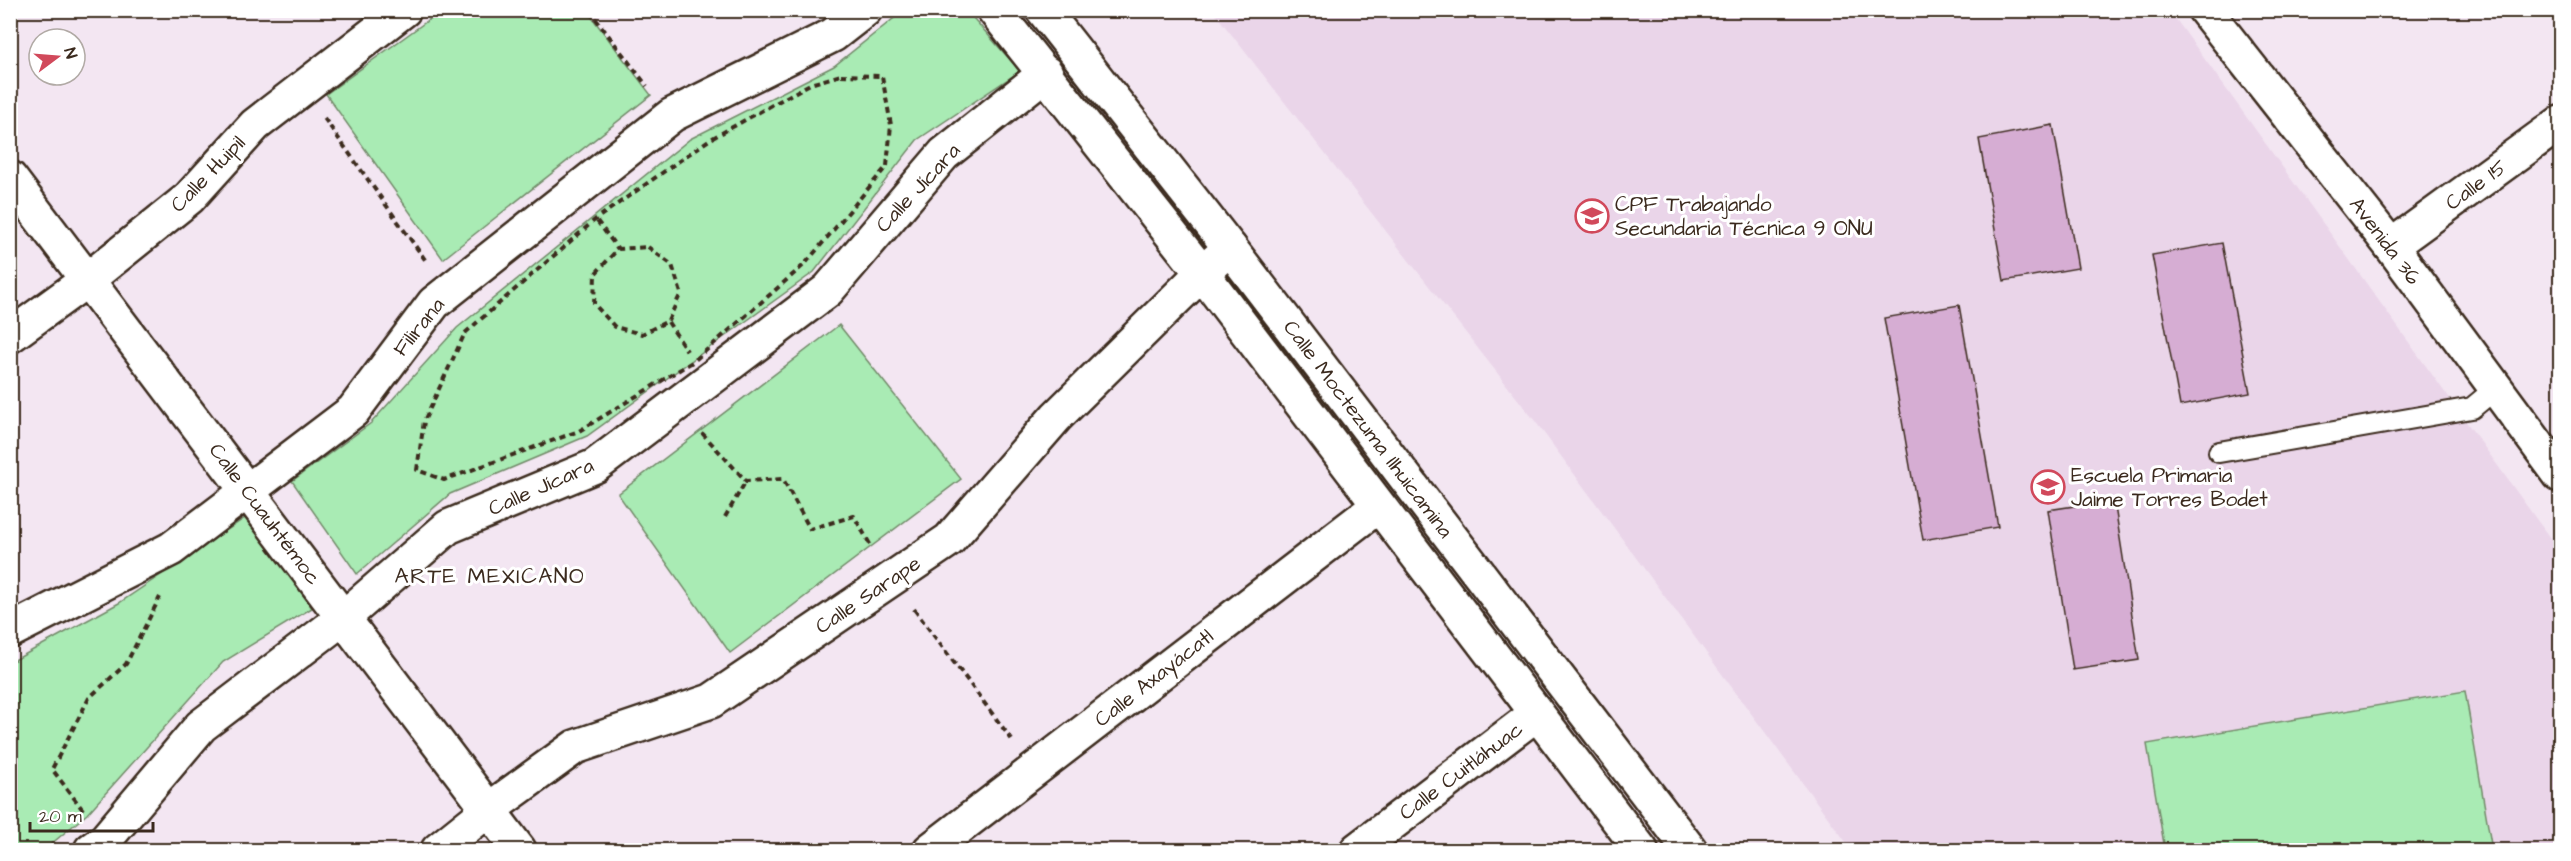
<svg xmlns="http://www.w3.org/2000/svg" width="2571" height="861" font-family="'Architects Daughter',sans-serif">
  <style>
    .built { fill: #ead5e9 }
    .green { fill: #a9ebb4; stroke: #728a69; stroke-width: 1.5 }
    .building { fill: #d6add3; stroke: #3b2a1e; stroke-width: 1.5 }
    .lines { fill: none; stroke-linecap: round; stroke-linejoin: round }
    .service-casing { stroke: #3b2a1e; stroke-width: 24 }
    .minor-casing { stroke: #3b2a1e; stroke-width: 38 }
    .tertiary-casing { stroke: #3b2a1e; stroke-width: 38 }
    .path { stroke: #3b2a1e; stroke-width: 4; stroke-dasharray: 6 4.5; stroke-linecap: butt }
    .service { stroke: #fff; stroke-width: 20 }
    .minor { stroke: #fff; stroke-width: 33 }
    .tertiary { stroke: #fff; stroke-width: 33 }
    .labels { text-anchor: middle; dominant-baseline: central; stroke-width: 6; stroke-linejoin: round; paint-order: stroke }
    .street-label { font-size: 21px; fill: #3b2a1e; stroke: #fff }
    .poi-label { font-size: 21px; fill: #3b2a1e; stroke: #fff; text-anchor: start }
    .neighbourhood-label { font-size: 22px; letter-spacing: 1.5px; fill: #3b2a1e; stroke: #fff }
  </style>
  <rect width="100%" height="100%" fill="#f3e6f2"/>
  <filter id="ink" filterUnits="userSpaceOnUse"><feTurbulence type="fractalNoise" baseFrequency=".0167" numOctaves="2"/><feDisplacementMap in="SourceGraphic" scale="12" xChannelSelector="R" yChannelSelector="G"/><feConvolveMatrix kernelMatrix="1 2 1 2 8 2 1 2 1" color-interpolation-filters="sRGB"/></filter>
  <g filter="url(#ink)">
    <polygon class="built" points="1213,11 2170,11 2560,552 2560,850 1852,850 1535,421"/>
    <g class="green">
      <polygon points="587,11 651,95 443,259 326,94 441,11"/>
      <polygon points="903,11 967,11 1020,71 917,140 814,272 587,436 450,494 357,574 292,481 371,423 457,328 690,139 834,66"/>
      <polygon points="839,325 961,479 730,653 618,494"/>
      <polygon points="248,516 312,608 223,662 87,814 44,850 11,850 11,662 119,603"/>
      <polygon points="2465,691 2492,850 2165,850 2147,744"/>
    </g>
    <g class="building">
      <polygon points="2053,125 2078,268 2004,281 1979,139"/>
      <polygon points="2222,243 2250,393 2180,406 2152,255"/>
      <polygon points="1959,305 1998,527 1923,540 1884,318"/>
      <polygon points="2114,500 2139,660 2073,670 2048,510"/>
    </g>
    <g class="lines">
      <defs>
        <polyline id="service" points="2219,452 2472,408 2495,389"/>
        <g id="minor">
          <polyline points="2205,10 2391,246 2560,475"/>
          <polyline points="10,178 519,850"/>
          <polyline points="2391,246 2560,123"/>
          <polyline points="10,336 87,280 189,198 255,125 404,10"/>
          <polyline points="10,631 171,549 353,411 434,303 672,115 833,35 865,10"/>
          <polyline points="91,850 105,840 201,726 343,618 448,527 595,466 828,290 944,154 1046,73"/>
          <polyline points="438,850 488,810 575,747 711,701 949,540 1056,417 1202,273 1230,248"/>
          <polyline points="930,850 1378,506"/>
          <polyline points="1357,850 1536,714"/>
        </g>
        <g id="tertiary">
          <polyline points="994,10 1202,273 1641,850"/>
          <polyline points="1043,10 1230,248 1690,850"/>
        </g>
      </defs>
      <use href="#service" class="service-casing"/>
      <use href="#minor" class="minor-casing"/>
      <use href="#tertiary" class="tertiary-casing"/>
      <g class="path">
        <polyline points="589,10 647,86"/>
        <polygon points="841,75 882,76 891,125 887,166 805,264 694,361 579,431 444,480 417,470 424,421 465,333 596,219 709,140 810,84"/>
        <polyline points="324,118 426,261"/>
        <polyline points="597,221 618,249"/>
        <polygon points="648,247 672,265 681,293 668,321 642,334 615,327 594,304 595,274 618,249"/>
        <polyline points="668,322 687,351"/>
        <polyline points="702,433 746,481 783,479 810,529 854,516 871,546"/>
        <polyline points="725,517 746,481"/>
        <polyline points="914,609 1012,740"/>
        <polyline points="83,810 52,769 89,698 126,664 160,597"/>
      </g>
      <use href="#service" class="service"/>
      <use href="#minor" class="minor"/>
      <use href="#tertiary" class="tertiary"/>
    </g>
  </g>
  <defs>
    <symbol id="school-ring" viewBox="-11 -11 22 22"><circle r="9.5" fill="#fff" stroke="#d1495b" stroke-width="1.5"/><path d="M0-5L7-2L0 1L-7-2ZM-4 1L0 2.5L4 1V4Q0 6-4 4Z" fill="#d1495b"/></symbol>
  </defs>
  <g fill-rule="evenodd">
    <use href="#school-ring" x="1573" y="197" width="38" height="38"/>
    <use href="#school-ring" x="2029" y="468" width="38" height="38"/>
  </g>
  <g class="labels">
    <g class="street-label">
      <text transform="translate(208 174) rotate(-46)">Calle Huipil</text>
      <text transform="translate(2476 185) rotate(-36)">Calle 15</text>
      <text transform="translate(918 188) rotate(-47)">Calle Jícara</text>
      <text transform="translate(2385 241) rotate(53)">Avenida 36</text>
      <text transform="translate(419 327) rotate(-51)">Filirana</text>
      <text transform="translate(1368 429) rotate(53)">Calle Moctezuma Ilhuicamina</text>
      <text transform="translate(541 487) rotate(-24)">Calle Jícara</text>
      <text transform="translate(265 514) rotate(53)">Calle Cuauhtémoc</text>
      <text transform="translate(868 595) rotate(-34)">Calle Sarape</text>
      <text transform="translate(1154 678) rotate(-38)">Calle Axayácatl</text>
      <text transform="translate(1461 771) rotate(-37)">Calle Cuitláhuac</text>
    </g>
    <g class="poi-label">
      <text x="1615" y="204">CPF Trabajando<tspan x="1615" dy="24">Secundaria Técnica 9 ONU</tspan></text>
      <text x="2071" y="475">Escuela Primaria<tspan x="2071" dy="24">Jaime Torres Bodet</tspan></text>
    </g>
    <g class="neighbourhood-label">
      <text x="490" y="576">ARTE MEXICANO</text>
    </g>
  </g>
  <rect width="2571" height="861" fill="none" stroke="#fff" stroke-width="36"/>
  <rect x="18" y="18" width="2535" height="825" fill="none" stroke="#3b2a1e" stroke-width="2" filter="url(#ink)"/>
  <g transform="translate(57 57) rotate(74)"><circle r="28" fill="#ffffff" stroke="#b1aaa5" stroke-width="1.5"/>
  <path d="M0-4.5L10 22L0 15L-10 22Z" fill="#d1495b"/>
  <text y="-9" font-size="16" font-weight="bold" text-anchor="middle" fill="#3b2a1e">N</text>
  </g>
  <path d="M30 822v9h123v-9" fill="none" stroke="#3b2a1e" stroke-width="3"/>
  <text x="39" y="822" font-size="18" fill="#3b2a1e" stroke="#ffffff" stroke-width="4.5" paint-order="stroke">20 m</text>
</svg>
